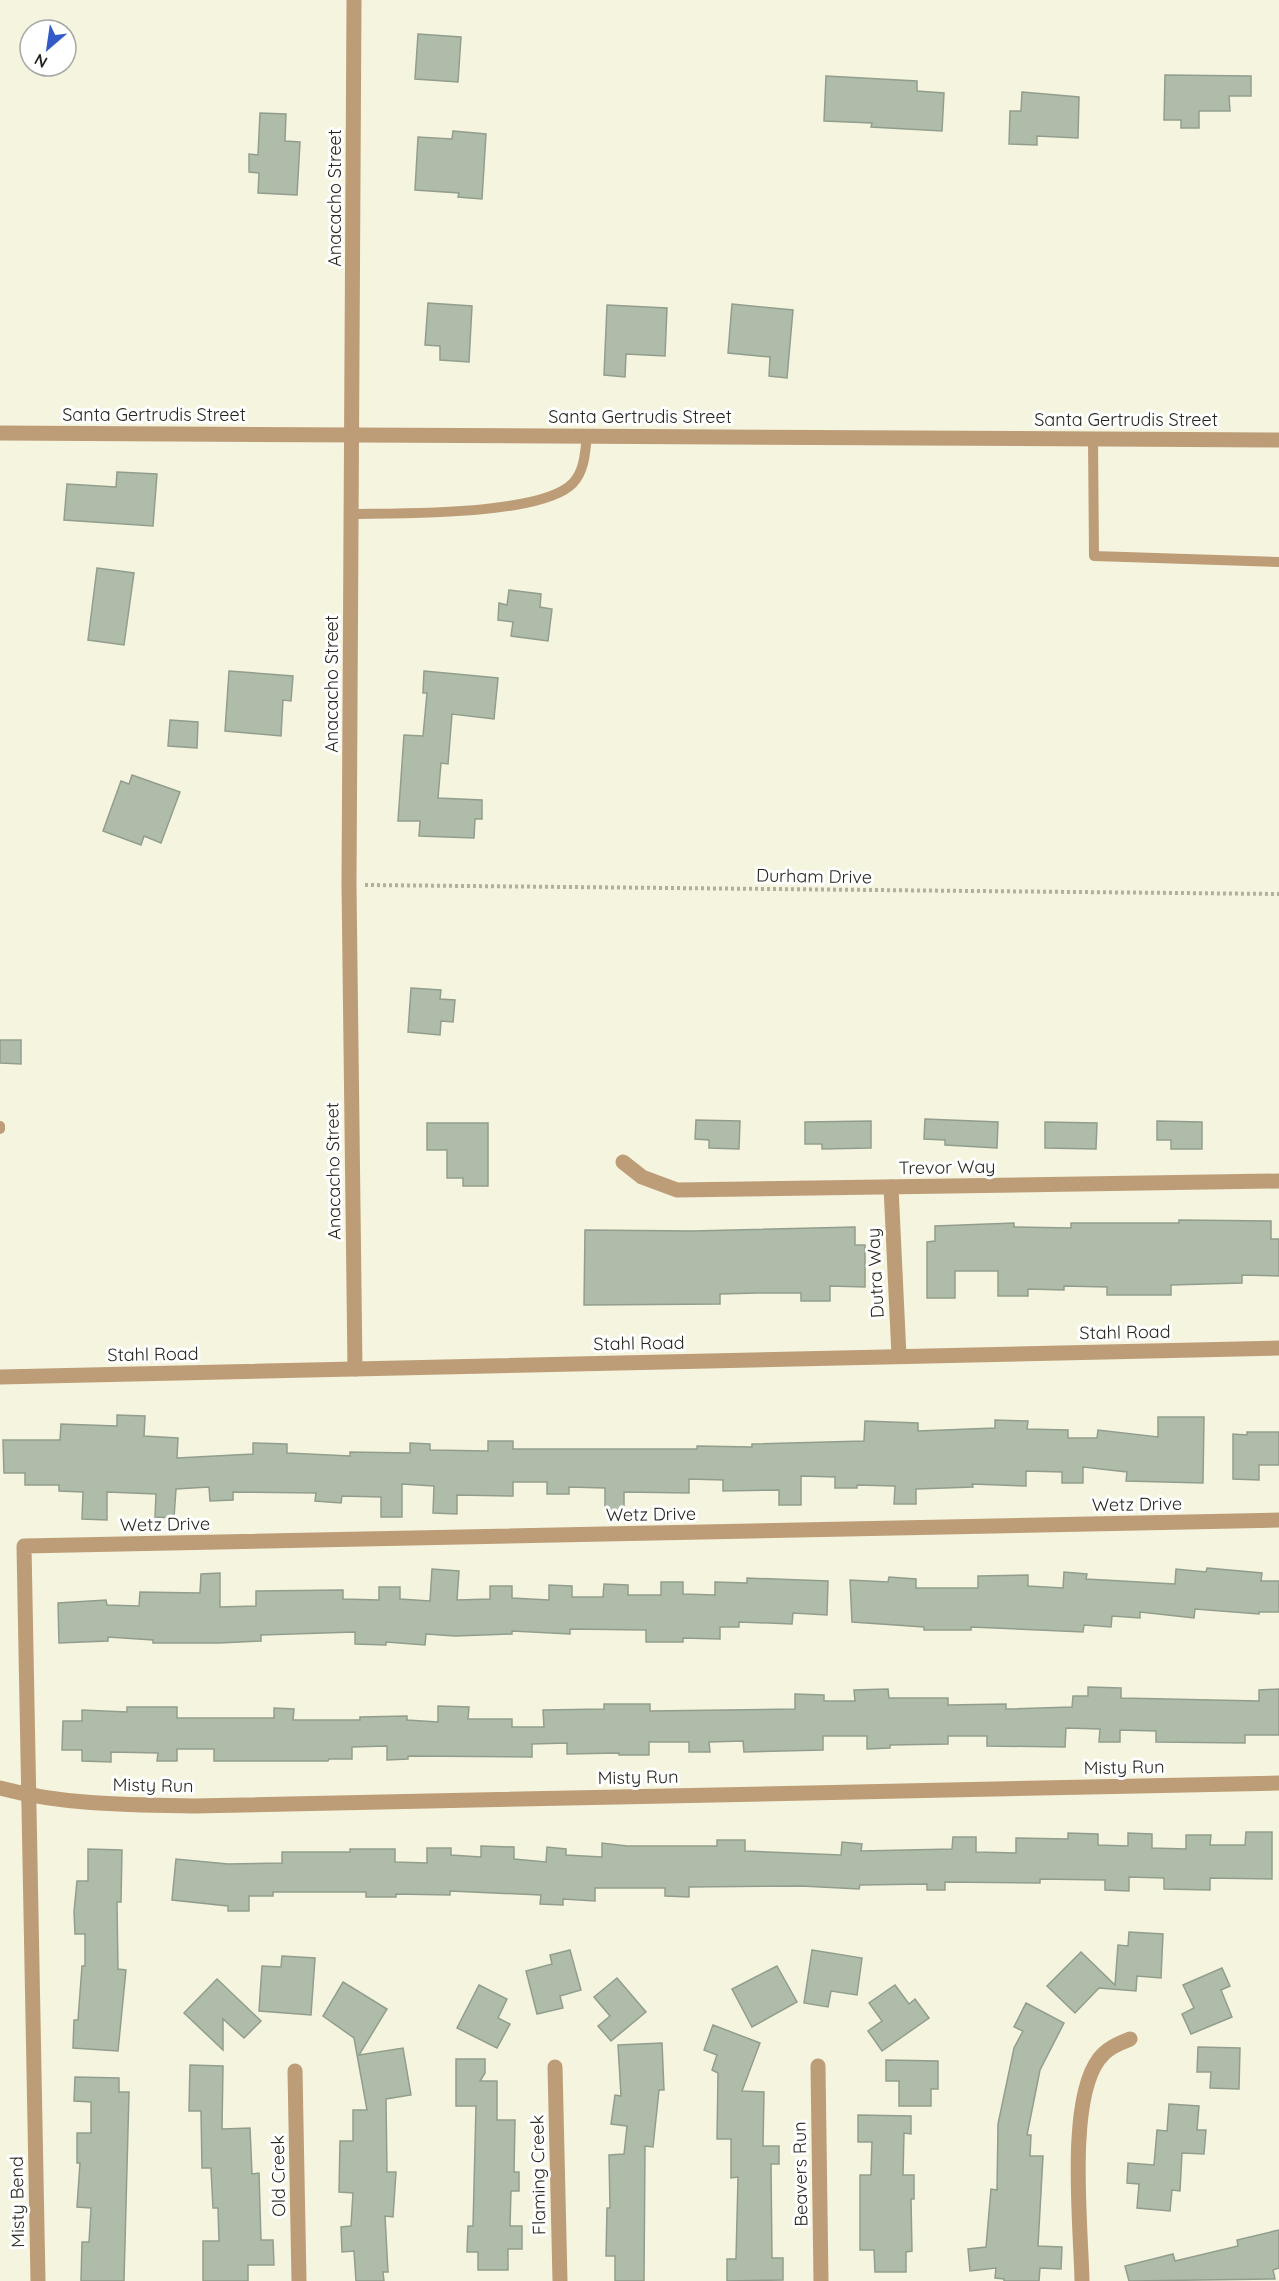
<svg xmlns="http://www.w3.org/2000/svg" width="1279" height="2281" font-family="Quicksand,sans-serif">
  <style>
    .building { fill: #afbcaa; stroke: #929e8d; stroke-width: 1.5 }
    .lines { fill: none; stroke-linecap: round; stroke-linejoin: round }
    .path { stroke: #b1b09f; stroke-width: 4; stroke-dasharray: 3 3; stroke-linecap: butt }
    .service { stroke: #bd9d78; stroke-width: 10 }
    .minor { stroke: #bd9d78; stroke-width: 15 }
    .tertiary { stroke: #bd9d78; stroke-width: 15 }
    .labels { text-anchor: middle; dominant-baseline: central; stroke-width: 6; stroke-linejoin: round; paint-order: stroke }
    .street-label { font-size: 18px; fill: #26261e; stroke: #fff }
  </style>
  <rect width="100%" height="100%" fill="#f5f4de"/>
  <g class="building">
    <polygon points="418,34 461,37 458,82 415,79"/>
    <polygon points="1165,75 1251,76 1251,96 1229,96 1230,111 1199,111 1199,128 1181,128 1181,120 1164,120"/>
    <polygon points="826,76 917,81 917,91 944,93 942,131 871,127 872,123 824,121"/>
    <polygon points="1022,92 1079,97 1078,138 1037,136 1037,145 1009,144 1010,111 1021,111"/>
    <polygon points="260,113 286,114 285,141 300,142 297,195 258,193 259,173 249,172 249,154 258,155"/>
    <polygon points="453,131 486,134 482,199 458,197 459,193 415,190 418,137 452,139"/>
    <polygon points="428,303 472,306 469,362 440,360 440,346 425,345"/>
    <polygon points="732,304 793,310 787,378 769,376 770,357 728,353"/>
    <polygon points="607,305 667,308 665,356 626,354 625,377 604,375"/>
    <polygon points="117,472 157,474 153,526 64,520 67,484 116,487"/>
    <polygon points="97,568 134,573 124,645 88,640"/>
    <polygon points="509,590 541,594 540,607 552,609 548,641 511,636 513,622 498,620 499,603 507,605"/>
    <polygon points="229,671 293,676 291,701 283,700 281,736 225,731"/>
    <polygon points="424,671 498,678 494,719 452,714 448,764 441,763 438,798 482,800 482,819 475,819 474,838 419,836 420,821 398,821 404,735 423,736 427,693 423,693"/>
    <polygon points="170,720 198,722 197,748 168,746"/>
    <polygon points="132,775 180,792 161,843 144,836 141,845 103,831 121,781 129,784"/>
    <polygon points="411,988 441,990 440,999 455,1000 453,1022 441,1021 440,1035 408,1032"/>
    <polygon points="0,1040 21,1040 21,1064 0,1063"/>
    <polygon points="925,1119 998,1122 997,1148 945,1145 945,1140 924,1139"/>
    <polygon points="696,1120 740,1121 739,1149 709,1148 709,1140 695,1139"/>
    <polygon points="871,1121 871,1148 822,1149 822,1144 805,1144 805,1122"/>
    <polygon points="1157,1121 1202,1122 1202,1149 1171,1149 1171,1140 1157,1140"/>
    <polygon points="1045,1122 1097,1123 1096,1149 1045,1148"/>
    <polygon points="427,1123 488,1123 488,1186 463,1186 463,1178 447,1178 447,1150 427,1150"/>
    <polygon points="1179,1220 1271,1221 1271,1239 1279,1239 1279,1276 1242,1275 1242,1283 1171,1285 1171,1295 1107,1295 1107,1287 1064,1286 1064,1290 1028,1289 1028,1296 998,1296 998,1271 955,1271 955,1298 927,1298 927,1242 935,1241 935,1226 1014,1223 1014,1227 1071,1228 1071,1223 1179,1223"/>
    <polygon points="855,1227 855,1245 865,1245 865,1287 830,1286 830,1301 801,1301 801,1293 757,1293 720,1294 720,1304 584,1305 585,1230 693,1231"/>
    <polygon points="117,1415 145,1416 144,1436 178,1438 177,1458 253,1454 253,1443 287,1444 287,1453 350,1456 350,1452 410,1453 410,1443 430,1444 430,1450 488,1451 488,1441 513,1441 513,1449 697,1449 697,1446 752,1447 752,1444 864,1441 865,1421 918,1423 918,1431 995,1428 995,1420 1028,1421 1027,1429 1068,1430 1068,1438 1097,1438 1098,1430 1158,1437 1158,1417 1204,1417 1203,1483 1126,1481 1127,1472 1083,1467 1083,1483 1062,1483 1062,1472 1026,1471 1026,1486 972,1484 973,1487 916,1489 916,1504 894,1504 895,1486 857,1485 857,1488 835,1488 835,1477 801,1476 801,1505 779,1505 779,1490 723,1491 723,1480 689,1479 689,1493 624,1492 624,1511 605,1511 605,1488 569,1487 569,1494 547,1494 547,1482 513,1482 513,1496 457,1495 457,1514 433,1513 434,1486 402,1484 402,1517 381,1517 381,1497 342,1496 341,1503 315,1501 316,1493 233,1492 233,1500 210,1501 209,1487 176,1489 174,1518 155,1517 156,1494 107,1492 107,1520 82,1519 83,1492 59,1491 59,1485 25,1485 25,1473 4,1473 3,1440 60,1440 61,1424 117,1426"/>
    <polygon points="1247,1432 1279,1432 1279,1465 1259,1465 1259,1480 1233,1479 1233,1434 1247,1435"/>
    <polygon points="1207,1568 1262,1573 1261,1581 1279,1581 1279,1612 1259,1612 1259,1614 1195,1609 1194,1618 1140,1612 1140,1618 1112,1616 1111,1627 1084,1625 1083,1632 971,1627 971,1630 924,1630 924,1627 852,1622 850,1580 888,1582 889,1577 916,1579 916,1588 978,1588 978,1576 1028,1575 1028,1586 1063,1588 1064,1572 1087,1574 1086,1579 1175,1584 1176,1569 1206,1572"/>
    <polygon points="432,1569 459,1571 457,1600 490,1599 490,1586 512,1586 512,1598 549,1600 549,1585 572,1586 572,1597 603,1597 604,1584 628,1585 628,1595 661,1595 661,1582 683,1582 683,1594 715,1595 715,1582 747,1583 747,1578 828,1581 827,1615 793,1613 792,1624 739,1622 739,1627 720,1627 720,1639 683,1638 683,1642 646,1642 646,1630 570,1629 570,1634 512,1631 512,1634 455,1636 426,1634 425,1645 386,1642 386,1645 355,1644 355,1632 261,1635 261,1641 219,1643 153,1643 153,1640 108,1637 108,1641 59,1643 58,1603 106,1600 107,1605 139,1606 140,1592 200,1593 201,1574 220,1573 220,1607 256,1606 256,1591 343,1590 343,1599 379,1600 379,1587 400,1587 400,1599 430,1601"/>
    <polygon points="1088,1687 1121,1688 1121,1698 1259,1701 1259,1690 1279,1689 1279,1735 1245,1735 1245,1743 1156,1742 1156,1731 1120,1730 1120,1742 1099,1742 1100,1729 1066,1728 1065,1747 987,1746 987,1736 948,1736 948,1744 890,1745 890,1748 867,1749 867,1736 823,1736 823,1750 744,1752 743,1741 709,1742 710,1752 689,1752 689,1742 649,1742 649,1755 619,1755 619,1753 567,1754 567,1743 532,1744 532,1757 408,1756 408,1759 387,1760 387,1746 352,1747 352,1759 329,1759 328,1761 214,1761 214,1749 177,1749 177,1761 157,1761 158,1753 111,1752 111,1762 82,1761 82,1750 62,1750 63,1721 82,1721 82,1710 127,1712 127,1707 177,1707 177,1718 274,1718 274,1708 294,1709 293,1720 360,1720 360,1717 407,1716 407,1720 438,1722 438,1706 469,1707 468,1719 512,1719 512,1727 544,1727 543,1710 604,1709 604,1704 650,1704 650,1711 795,1709 795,1694 824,1695 824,1701 855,1701 854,1690 888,1689 889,1698 948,1698 948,1705 1006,1704 1006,1709 1072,1707 1073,1696 1088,1696"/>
    <polygon points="1246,1832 1272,1832 1272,1879 1210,1878 1210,1890 1164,1889 1164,1878 1129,1877 1129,1891 1105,1890 1105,1880 1040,1879 1040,1883 945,1882 945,1890 927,1890 927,1884 860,1885 859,1889 801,1886 689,1887 689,1897 665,1896 665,1888 595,1888 595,1901 563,1899 563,1905 540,1904 541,1895 450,1891 450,1895 396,1894 396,1897 366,1897 366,1892 273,1892 273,1896 249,1896 249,1911 228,1911 228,1906 172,1900 176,1859 228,1864 282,1863 282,1852 350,1852 350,1849 395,1849 395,1862 427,1863 427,1848 451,1848 451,1855 481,1857 481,1846 514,1847 514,1859 546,1862 547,1847 566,1849 566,1855 602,1857 602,1843 627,1846 717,1846 717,1840 745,1840 745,1851 841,1855 842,1842 862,1844 861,1851 952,1849 953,1837 976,1837 976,1852 1016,1853 1016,1838 1068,1839 1068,1833 1098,1834 1098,1845 1128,1846 1128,1833 1152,1834 1152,1848 1186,1849 1186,1835 1211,1835 1210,1845 1245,1845"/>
    <polygon points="88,1849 122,1850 121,1902 117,1902 118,1969 126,1970 118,2051 73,2048 74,2020 78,2020 82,1966 85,1966 85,1934 75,1934 74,1912 77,1881 88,1881"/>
    <polygon points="1129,1932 1163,1934 1161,1978 1137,1976 1136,1991 1099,1988 1075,2013 1047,1986 1081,1952 1115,1985 1118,1945 1128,1946"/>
    <polygon points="570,1950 581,1990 560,1996 563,2008 537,2014 526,1971 552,1964 550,1955"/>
    <polygon points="812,1950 862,1958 857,1995 831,1991 828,2007 804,2003"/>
    <polygon points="282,1956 315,1958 311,2015 259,2011 262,1966 281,1967"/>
    <polygon points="777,1966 797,2002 752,2027 732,1989"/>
    <polygon points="1222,1968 1230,1986 1221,1990 1232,2017 1191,2034 1182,2014 1194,2008 1183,1985"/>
    <polygon points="617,1978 646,2012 611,2041 598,2026 610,2016 594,1997"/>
    <polygon points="217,1979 261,2021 244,2038 223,2019 223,2050 184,2013"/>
    <polygon points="343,1982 387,2009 359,2055 403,2048 411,2095 386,2099 387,2172 396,2172 393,2217 385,2216 388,2272 383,2272 384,2281 356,2281 354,2251 342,2252 341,2227 351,2226 353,2193 339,2192 340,2141 353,2141 353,2110 367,2110 354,2038 323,2016"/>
    <polygon points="479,1985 507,1999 498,2018 510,2024 497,2048 457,2028"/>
    <polygon points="895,1985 909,2004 915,1999 929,2018 882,2051 868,2031 882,2021 869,2003"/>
    <polygon points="1026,2003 1064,2023 1040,2070 1027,2135 1031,2135 1030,2156 1043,2156 1038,2246 1062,2247 1061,2269 1040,2268 1039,2281 1004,2281 1004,2279 995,2278 996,2268 970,2271 968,2249 986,2247 991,2189 997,2190 998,2124 1014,2048 1023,2031 1014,2027"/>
    <polygon points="713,2025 760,2043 742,2091 764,2092 763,2146 779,2146 779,2164 771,2164 772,2258 783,2258 783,2280 727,2281 727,2259 736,2259 738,2177 731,2178 731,2139 717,2139 718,2073 712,2070 717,2055 704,2050"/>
    <polygon points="662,2043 664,2090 659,2090 653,2147 645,2146 644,2281 615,2281 615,2256 606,2256 607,2208 610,2208 609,2155 624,2154 627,2126 611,2124 615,2095 621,2096 618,2045"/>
    <polygon points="1198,2047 1240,2048 1239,2089 1210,2088 1211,2072 1197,2072"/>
    <polygon points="456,2059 485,2059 485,2073 480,2081 497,2081 497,2120 515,2120 514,2172 519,2172 519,2191 511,2191 510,2226 522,2226 522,2249 508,2249 508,2270 478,2270 478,2252 467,2252 468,2226 473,2226 476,2106 456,2106"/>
    <polygon points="886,2060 938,2061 938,2089 931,2089 931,2106 899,2106 899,2081 886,2081"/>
    <polygon points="190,2065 223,2066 222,2129 250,2128 252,2174 259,2173 261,2240 273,2240 274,2265 248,2265 248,2281 203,2281 203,2241 219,2241 218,2208 213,2208 211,2168 202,2168 201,2111 189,2111"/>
    <polygon points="75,2077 119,2078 119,2092 129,2092 124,2281 81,2281 82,2242 89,2242 91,2208 77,2207 80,2163 77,2163 77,2133 91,2133 91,2102 74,2101"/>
    <polygon points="1169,2104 1199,2106 1197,2130 1206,2130 1204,2154 1182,2153 1180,2191 1172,2190 1170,2211 1137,2208 1139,2184 1127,2183 1128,2163 1154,2165 1157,2130 1167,2131"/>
    <polygon points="858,2115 911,2116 911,2134 904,2133 903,2175 914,2175 914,2199 911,2199 912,2251 906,2252 906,2272 875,2272 874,2250 860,2250 860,2175 871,2175 872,2142 858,2142"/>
    <polygon points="1279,2230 1279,2268 1273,2270 1275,2279 1129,2281 1125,2266 1173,2254 1175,2261 1238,2246 1237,2240"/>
  </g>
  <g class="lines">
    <polyline class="path" points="365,885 1279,894"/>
    <g class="service">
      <polyline points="1093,438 1094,556 1279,562"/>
      <path d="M351,514C398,513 542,516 573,483C585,470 585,452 587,435"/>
      <polyline points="0,1129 0,1126"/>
    </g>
    <g class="minor">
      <polyline points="354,0 349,885 355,1369"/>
      <polyline points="0,433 1279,440"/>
      <polyline points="623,1162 642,1177 677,1190 1279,1181"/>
      <polyline points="891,1187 899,1356"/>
      <path d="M0,1788C63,1805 129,1805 194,1806L1279,1783"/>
      <polyline points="818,2066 821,2281"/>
      <polyline points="555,2067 560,2281"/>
      <polyline points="295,2071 299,2281"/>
      <polyline points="38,2281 24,1546 1279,1520"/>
      <path d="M1082,2281C1081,2227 1067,2101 1099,2059C1107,2048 1118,2044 1130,2039"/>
    </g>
    <polyline class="tertiary" points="0,1377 1279,1348"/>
  </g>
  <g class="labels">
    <g class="street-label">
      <text transform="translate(334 198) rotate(-90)">Anacacho Street</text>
      <text x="154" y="414">Santa Gertrudis Street</text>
      <text x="640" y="416">Santa Gertrudis Street</text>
      <text x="1126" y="419">Santa Gertrudis Street</text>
      <text transform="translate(331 684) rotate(-90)">Anacacho Street</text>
      <text transform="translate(814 876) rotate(1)">Durham Drive</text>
      <text transform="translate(947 1167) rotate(-1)">Trevor Way</text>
      <text transform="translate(333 1171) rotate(-91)">Anacacho Street</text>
      <text transform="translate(875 1273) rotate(-93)">Dutra Way</text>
      <text transform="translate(1125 1332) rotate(-1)">Stahl Road</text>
      <text transform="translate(639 1343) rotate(-1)">Stahl Road</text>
      <text transform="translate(153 1354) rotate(-1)">Stahl Road</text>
      <text transform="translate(1137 1504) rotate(-1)">Wetz Drive</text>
      <text transform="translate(651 1514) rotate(-1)">Wetz Drive</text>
      <text transform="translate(165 1524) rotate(-1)">Wetz Drive</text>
      <text transform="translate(1124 1767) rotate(-1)">Misty Run</text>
      <text transform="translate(638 1777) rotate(-1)">Misty Run</text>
      <text transform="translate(153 1785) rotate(1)">Misty Run</text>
      <text transform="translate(800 2174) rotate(-91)">Beavers Run</text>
      <text transform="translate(538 2175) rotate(-91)">Flaming Creek</text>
      <text transform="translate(278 2176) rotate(-91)">Old Creek</text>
      <text transform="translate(17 2202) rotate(-91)">Misty Bend</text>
    </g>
  </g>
  <g transform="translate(48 48) rotate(209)"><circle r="28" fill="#ffffff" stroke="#a8a8a5" stroke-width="1.5"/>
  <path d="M0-4.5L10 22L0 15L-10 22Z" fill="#3459c9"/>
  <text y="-9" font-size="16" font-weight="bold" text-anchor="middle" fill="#26261e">N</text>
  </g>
</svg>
